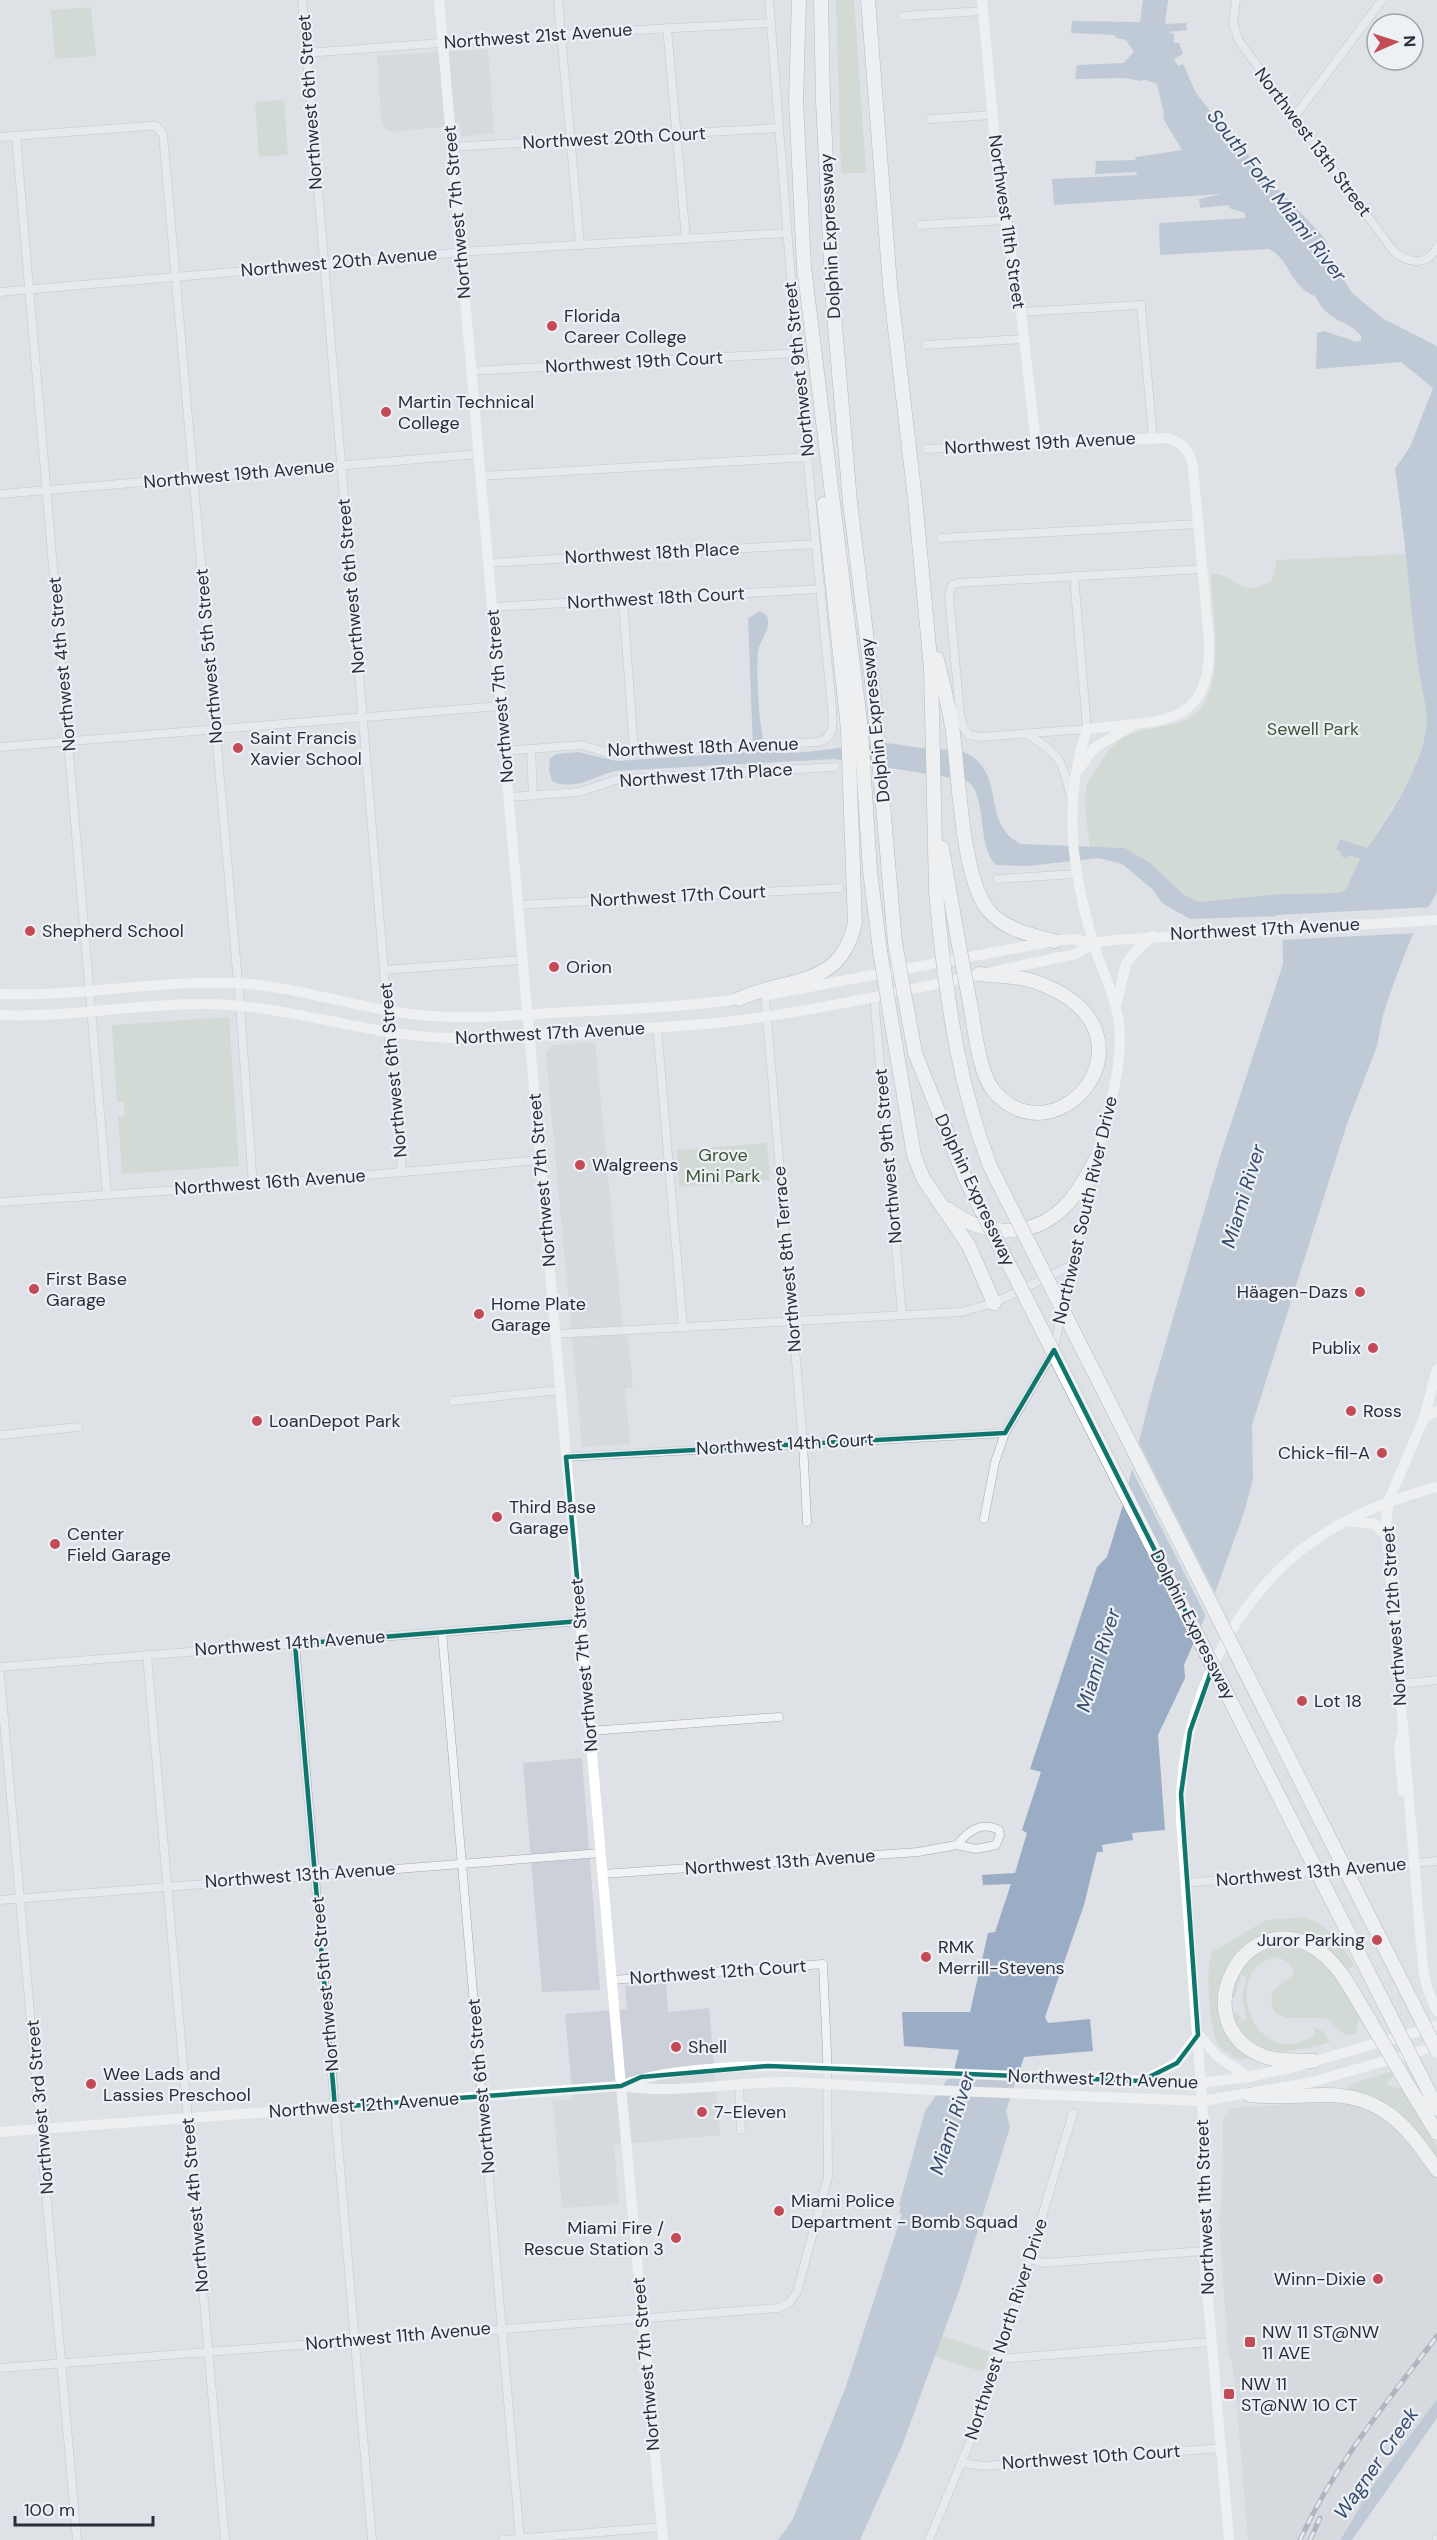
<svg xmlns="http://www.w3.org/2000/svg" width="1437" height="2540" font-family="'DM Sans',sans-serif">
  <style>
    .built { fill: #ccd0d8 }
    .green { fill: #c3d0c0 }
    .water { fill: #9badc4 }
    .pier { fill: #dee1e6 }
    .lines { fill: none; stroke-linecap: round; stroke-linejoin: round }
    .street-casing { stroke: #a4a8b0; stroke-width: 9 }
    .highway-casing { stroke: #868e9c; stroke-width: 15 }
    .street { stroke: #f0f2f5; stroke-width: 8 }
    .secondary { stroke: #fff; stroke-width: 10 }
    .highway { stroke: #fff; stroke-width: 14 }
    .rail-casing { stroke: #78808f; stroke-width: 5 }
    .rail { stroke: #edf0f4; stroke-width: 3; stroke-dasharray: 9; stroke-linecap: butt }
    .highway-bridge-casing { stroke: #868e9c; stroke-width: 15; stroke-linecap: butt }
    .secondary-bridge { stroke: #fff; stroke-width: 10 }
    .highway-bridge { stroke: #fff; stroke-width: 14 }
    .marked { fill: none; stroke: #0f766e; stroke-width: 4.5; stroke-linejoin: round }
    .poi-dot { fill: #c44a56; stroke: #edf0f4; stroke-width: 2 }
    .labels { text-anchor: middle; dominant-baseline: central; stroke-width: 4.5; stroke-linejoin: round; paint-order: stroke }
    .street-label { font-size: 18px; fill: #282e3c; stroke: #edf0f4 }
    .poi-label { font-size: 18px; fill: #282e3c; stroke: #edf0f4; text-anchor: start }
    .park-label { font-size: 18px; fill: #3b5737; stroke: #edf0f4 }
    .water-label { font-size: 20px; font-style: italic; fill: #354b6d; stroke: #edf0f4 }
  </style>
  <rect width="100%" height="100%" fill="#dee1e6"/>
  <g class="built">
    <polygon points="488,49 494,133 461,137 460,125 391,132 384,128 381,118 377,56"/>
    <polygon points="595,1042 622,1320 629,1343 633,1388 625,1388 630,1444 582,1447 546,1054 551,1045"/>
    <polygon points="582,1758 600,1990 542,1992 523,1763"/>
    <polygon points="666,1983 668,2012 709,2008 720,2135 614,2145 619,2204 562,2208 553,2101 573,2100 565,2014 627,2009 625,1986"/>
    <polygon points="1347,2100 1387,2116 1415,2145 1437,2178 1437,2399 1350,2521 1340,2540 1248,2540 1236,2395 1232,2361 1228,2354 1219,2217 1222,2197 1223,2118 1232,2108"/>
  </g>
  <g class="green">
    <polygon points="836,0 854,0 866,173 841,173"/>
    <polygon points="91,7 96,56 55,59 51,10"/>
    <polygon points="284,100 288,155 259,157 255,102"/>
    <path d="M1406,554L1417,662L1427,707L1425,734L1414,773L1367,848L1340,839L1348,855L1360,859L1346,889L1339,893L1280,894L1199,902L1183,894L1148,862L1133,852L1118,847L1090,848C1088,829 1084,808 1086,789C1086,781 1095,772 1099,765C1106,753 1117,739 1131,734C1157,723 1191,731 1206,700C1223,667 1212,610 1211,573C1244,577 1234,599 1272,581L1277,560Z"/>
    <polygon points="229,1017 239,1166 122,1174 118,1117 125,1116 124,1102 117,1102 112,1025"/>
    <polygon points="767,1143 770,1180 679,1187 677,1150"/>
    <path d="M1304,1917C1331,1927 1341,1941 1354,1966L1346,1971L1321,1945C1301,1943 1279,1938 1260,1939C1230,1942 1211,1995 1221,2019C1227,2032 1245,2046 1255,2057L1242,2060L1232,2057L1231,2053C1225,2051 1223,2051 1219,2046C1209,2032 1205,1968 1212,1952L1266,1920Z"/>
    <path d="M1288,1944L1310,1951L1334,1973L1360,2015L1356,2033L1346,2036L1326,2018H1286L1275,2013C1264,1991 1279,1986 1294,1974L1289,1963L1278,1957C1217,1966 1253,2077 1316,2034L1313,2028H1316L1324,2032L1330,2042C1288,2054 1251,2061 1232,2014L1238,2012L1242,2021L1247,2019L1242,1998L1247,1977L1241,1975L1235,1997L1229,1998C1242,1960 1246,1951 1288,1944Z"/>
    <polygon points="1393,2071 1395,2074 1386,2085 1404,2089 1437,2146 1437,2162 1423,2140 1348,2092 1349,2085"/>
    <polygon points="942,2336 990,2352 983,2372 933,2356"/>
  </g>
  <g class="water">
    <path d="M1143,0H1168L1165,24L1186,23L1187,30L1168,32L1174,34V43H1179L1183,54L1174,59L1178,66L1183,64L1196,93L1242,152L1245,150L1263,174L1322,235L1328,244L1324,248L1352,293L1382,318L1437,346V892L1412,936L1396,977L1383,1015L1377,1046L1346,1127L1252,1425L1253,1478L1245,1510L1212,1601L1184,1665L1185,1678L1158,1735L1165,1830L1132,1833L1133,1840L1102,1845L1103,1852H1097L1084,1905L1045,2017L1048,2023L1090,2019L1093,2051L1024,2057L1006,2111L1010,2127L961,2285L902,2446L860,2540H778L792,2521L845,2389L902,2214L899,2212L901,2205H899L925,2111L954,2070L959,2050L904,2046L902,2012H970L988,1933L995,1932L1011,1884L983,1885L982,1875L1015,1873L1027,1833L1022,1830L1041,1772L1030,1769L1097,1567L1107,1557L1123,1505L1152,1390L1219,1160L1283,964L1282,916L1190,919L1162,903L1153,890L1122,864L1099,858L1028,866L996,865C976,845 988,790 965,780L834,759L615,771C593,776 575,792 552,781L549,770L550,758L557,754L578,752L617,761L749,752L753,749L748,618L760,611L767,616C771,629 763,636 759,647C755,661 759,741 767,751C795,758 851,744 881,743C898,743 915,748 932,749C943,750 958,749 968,754C1006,774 981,825 1021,844L1125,848L1149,862L1183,894L1199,902L1280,894L1339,893L1346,889L1360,859L1348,855L1347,858L1340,856L1341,852L1336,850L1340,839L1367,848C1391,813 1416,777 1425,735C1430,708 1420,686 1417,659C1409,596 1405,532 1395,469L1410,447L1433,388L1401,362L1316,369L1317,333L1324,331L1357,342L1361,340V336C1347,318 1330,325 1315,296C1289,286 1291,260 1269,249L1160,255L1159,223L1245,218V213L1229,208V205L1200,208L1199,199L1222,194L1054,205L1052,179L1137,175L1136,172L1095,174L1096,161L1135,160L1136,157L1182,150L1163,118L1164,113L1157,84L1143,79L1142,81L1124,78L1075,79L1077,65L1123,63L1134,52L1126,40L1116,38L1115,35L1071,33L1072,21L1140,22Z"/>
    <polygon points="1437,2399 1437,2418 1352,2540 1340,2540 1370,2490"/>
  </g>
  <g class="pier">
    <polygon points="1432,907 1417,933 1280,940 1279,919 1276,919 1276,915"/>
    <polygon points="1136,1437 1217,1597 1208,1620 1129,1464"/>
  </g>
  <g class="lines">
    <defs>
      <g id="street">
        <polyline points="302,0 384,970 386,1011 402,1172"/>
        <polyline points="558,0 580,245"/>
        <path d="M1236,0L1233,23L1239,41L1392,249C1406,264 1427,267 1437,247"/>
        <polyline points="903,16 983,11"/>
        <polyline points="667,28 686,239"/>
        <polyline points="306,53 561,34 771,23"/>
        <polyline points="1295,116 1382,0"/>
        <polyline points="931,119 992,115"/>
        <polyline points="16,136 107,1194"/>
        <polyline points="0,137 149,126 156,126 163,134 240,1005 253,1185"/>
        <polyline points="452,147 777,128"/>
        <polyline points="920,225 1006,220"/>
        <polyline points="0,292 475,251 786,233"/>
        <polyline points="1021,312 1141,305 1153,438"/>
        <polyline points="926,345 1024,339"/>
        <polyline points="471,371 797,353"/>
        <polyline points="927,449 1036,444"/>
        <polyline points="481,476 808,457"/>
        <polyline points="0,494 479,454"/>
        <polyline points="941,538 1198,524"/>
        <polyline points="488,563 816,544"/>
        <polyline points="1074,576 1087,729 981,737 969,735 963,727 960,713 949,596 952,585 959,583 1202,569"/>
        <polyline points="623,601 634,750"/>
        <polyline points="492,607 821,589"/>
        <path d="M1027,734C1057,752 1064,761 1070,795"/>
        <polyline points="0,747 500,706"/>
        <polyline points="531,749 533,796"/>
        <path d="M504,751L581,745L609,753L637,749L651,751L818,742C835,738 833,723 832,708L797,353L769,0"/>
        <polyline points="508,797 579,792 619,779 835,767"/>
        <polyline points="998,879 1076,874"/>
        <polyline points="518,905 839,888"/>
        <polyline points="384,970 522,960"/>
        <polyline points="765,995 803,1443 807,1522"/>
        <polyline points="874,996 902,1315"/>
        <polyline points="657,1027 683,1328"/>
        <polyline points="0,1202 253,1185 540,1160"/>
        <polyline points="555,1334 961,1312 994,1303 1072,1265"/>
        <polyline points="453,1401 560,1390"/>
        <polyline points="0,1435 78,1427"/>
        <polyline points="566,1457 1005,1433"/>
        <polyline points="984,1519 995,1462 1005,1433 1053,1352 1093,1173"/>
        <polyline points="442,1632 520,2540"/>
        <polyline points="295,1644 372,2540"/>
        <polyline points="147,1655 225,2540"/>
        <polyline points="0,1667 581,1621"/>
        <polyline points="0,1675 77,2540"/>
        <polyline points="1398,1684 1437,1680"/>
        <polyline points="590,1731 779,1717"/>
        <path d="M603,1874L918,1852L957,1845L976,1849L996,1845L1000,1835L999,1830C981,1821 968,1831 957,1845"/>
        <polyline points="1186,1883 1437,1861"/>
        <polyline points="0,1900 601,1853"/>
        <polyline points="739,2083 741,2130"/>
        <polyline points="1030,2259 1044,2263 1204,2251"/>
        <polyline points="999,2359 1211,2342"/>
        <polyline points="0,2368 778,2308 789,2303 797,2292 828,2177 827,2053 823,1964 612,1980"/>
        <polyline points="961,2463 984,2466 1221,2448"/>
        <polyline points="503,2540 662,2527"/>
        <polyline points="929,2540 974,2432 999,2359 1073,2113"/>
        <polyline points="1437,2540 1437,2539"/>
      </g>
      <g id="highway">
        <polyline points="799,0 796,100 804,267 861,730 870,871 880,951"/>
        <polyline points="821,0 823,100 833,302 850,502 873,690 895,943"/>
        <polyline points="868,0 890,285 915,499 931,668 936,891 940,934"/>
        <path d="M937,659C942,681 948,703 952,726C959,771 961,879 989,911C1006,930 1031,935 1054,941"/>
        <polyline points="942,848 958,940"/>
        <path d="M969,998C974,1022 978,1071 993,1090C1056,1166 1168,1033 1041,984C1022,976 999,976 979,974"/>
        <path d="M739,999C788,976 840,990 855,923L848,729L824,504"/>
        <polyline points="892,1025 914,1155 923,1178 969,1246 994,1303"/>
        <path d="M948,1209C983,1237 1033,1240 1066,1205C1079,1192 1087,1175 1096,1159"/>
        <path d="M1314,2061C1297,2060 1279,2062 1263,2056C1182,2023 1244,1904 1315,1948C1337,1962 1350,1987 1363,2009"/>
        <polyline points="1425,2084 1437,2109"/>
        <polyline points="1409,2087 1437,2133"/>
        <path d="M1250,2095C1275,2098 1299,2095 1324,2095C1381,2094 1408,2126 1437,2170"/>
      </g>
    </defs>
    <use href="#street" class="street-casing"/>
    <use href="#highway" class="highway-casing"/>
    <use href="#street" class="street"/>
    <g class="secondary">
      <polyline points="439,0 621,2086 663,2540"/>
      <path d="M982,0L999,184L1021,312L1036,444L1167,438C1183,442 1191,452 1193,468L1209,640C1212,732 1156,720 1087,729"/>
      <path d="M1087,729C1062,803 1072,872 1094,945C1102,971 1116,997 1119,1024C1124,1068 1106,1116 1096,1159"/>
      <polyline points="1080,768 1094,748 1132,726"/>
      <path d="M0,994C79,997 157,980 236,983C298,986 357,1009 419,1015C469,1020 519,1015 569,1012C628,1009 687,1007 745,998"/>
      <polyline points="767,995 1054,941 1073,939 1094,943"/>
      <polyline points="1116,1006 1126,964 1134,953 1153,936"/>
      <path d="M0,1015C69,1018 138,1003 207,1004C290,1005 367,1036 450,1038C493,1040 537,1035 581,1032C626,1029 672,1027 717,1023C838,1009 958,978 1076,954L1094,943L1114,940L1437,920"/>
      <polyline points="1437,1369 1424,1418 1389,1500 1386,1523 1423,1968 1427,1988 1437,2011"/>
      <polyline points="1424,1418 1437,1411"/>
      <polyline points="1347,1521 1375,1524 1387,1537"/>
      <polyline points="1402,1735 1399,1747 1403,1791"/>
      <polyline points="1199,2035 1217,2056 1248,2077"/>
      <polyline points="937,2073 1201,2083 1248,2077 1294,2067 1437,2026"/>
      <polyline points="1145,2080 1177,2063 1198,2035"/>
      <path d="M621,2086C665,2067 763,2064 812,2068"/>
      <polyline points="930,2090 1202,2101 1308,2083 1437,2046"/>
      <path d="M0,2132L621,2086C682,2096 747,2078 810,2083"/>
      <path d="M1229,2540L1205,2266L1204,2127L1181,1820C1178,1723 1220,1620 1294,1556C1335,1521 1386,1500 1437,1487"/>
    </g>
    <use href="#highway" class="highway"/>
    <defs>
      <g id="rail">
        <path d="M1300,2540C1334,2465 1388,2401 1437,2336"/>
        <polyline points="1310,2540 1320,2518"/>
      </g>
    </defs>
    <use href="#rail" class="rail-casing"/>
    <use href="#rail" class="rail"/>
    <defs>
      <g id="highway-bridge">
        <path d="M940,934C949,1014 961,1091 990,1166L1437,2051"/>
        <polyline points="958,940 969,998"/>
        <polyline points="895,943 915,1053 965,1178 1425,2084"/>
        <polyline points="880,951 892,1025"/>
        <polyline points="1363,2009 1409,2087"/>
      </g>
    </defs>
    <use href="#highway-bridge" class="highway-bridge-casing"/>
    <g class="secondary-bridge">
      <polyline points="812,2068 937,2073"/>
      <polyline points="810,2083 930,2090"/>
    </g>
    <use href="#highway-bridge" class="highway-bridge"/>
  </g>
  <path d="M0 0H1437V2540H0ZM1054,1350L1213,1666L1190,1731L1181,1794L1198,2035L1177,2063L1141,2081L768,2066L641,2077L621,2086L335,2107L295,1644L581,1621L566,1457L1005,1433Z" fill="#dee1e6" fill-opacity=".55" fill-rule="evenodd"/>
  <path class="marked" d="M1054,1350L1213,1666L1190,1731L1181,1794L1198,2035L1177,2063L1141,2081L768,2066L641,2077L621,2086L335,2107L295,1644L581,1621L566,1457L1005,1433Z"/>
  <g class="poi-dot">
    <circle cx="552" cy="326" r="6"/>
    <circle cx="386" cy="412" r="6"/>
    <circle cx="238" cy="748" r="6"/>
    <circle cx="30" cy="931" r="6"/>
    <circle cx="554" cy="967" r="6"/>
    <circle cx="580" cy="1165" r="6"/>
    <circle cx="34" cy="1289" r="6"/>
    <circle cx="1360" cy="1292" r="6"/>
    <circle cx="479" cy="1314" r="6"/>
    <circle cx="1373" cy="1348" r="6"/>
    <circle cx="1351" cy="1411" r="6"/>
    <circle cx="257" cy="1421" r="6"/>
    <circle cx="1382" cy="1453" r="6"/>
    <circle cx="497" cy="1517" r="6"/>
    <circle cx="55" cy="1544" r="6"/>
    <circle cx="1302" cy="1701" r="6"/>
    <circle cx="1377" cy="1940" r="6"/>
    <circle cx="926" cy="1957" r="6"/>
    <circle cx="676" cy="2047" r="6"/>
    <circle cx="91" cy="2084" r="6"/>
    <circle cx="702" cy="2112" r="6"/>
    <circle cx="779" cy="2211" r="6"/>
    <circle cx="676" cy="2238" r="6"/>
    <circle cx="1378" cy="2279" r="6"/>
    <rect x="1244" y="2336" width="12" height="12" rx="3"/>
    <rect x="1223" y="2388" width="12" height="12" rx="3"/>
  </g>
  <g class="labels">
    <g class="street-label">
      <text transform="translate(538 36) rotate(-4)">Northwest 21st Avenue</text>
      <text transform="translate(310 102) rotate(-94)">Northwest 6th Street</text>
      <text transform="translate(614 138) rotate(-3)">Northwest 20th Court</text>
      <text transform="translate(1313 142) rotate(53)">Northwest 13th Street</text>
      <text transform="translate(457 212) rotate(-95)">Northwest 7th Street</text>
      <text transform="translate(1007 222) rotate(82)">Northwest 11th Street</text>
      <text transform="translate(830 236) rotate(-93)">Dolphin Expressway</text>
      <text transform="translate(339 262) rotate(-5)">Northwest 20th Avenue</text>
      <text transform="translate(634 362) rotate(-3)">Northwest 19th Court</text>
      <text transform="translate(799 369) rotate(-96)">Northwest 9th Street</text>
      <text transform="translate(1040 443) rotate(-3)">Northwest 19th Avenue</text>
      <text transform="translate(239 474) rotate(-5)">Northwest 19th Avenue</text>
      <text transform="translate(652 553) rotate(-3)">Northwest 18th Place</text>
      <text transform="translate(351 586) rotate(-95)">Northwest 6th Street</text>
      <text transform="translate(656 598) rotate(-3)">Northwest 18th Court</text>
      <text transform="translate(209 656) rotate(-95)">Northwest 5th Street</text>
      <text transform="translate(62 664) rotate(-95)">Northwest 4th Street</text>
      <text transform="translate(500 696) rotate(-95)">Northwest 7th Street</text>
      <text transform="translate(875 720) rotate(-96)">Dolphin Expressway</text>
      <text transform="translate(703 747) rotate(-2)">Northwest 18th Avenue</text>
      <text transform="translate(706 775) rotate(-4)">Northwest 17th Place</text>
      <text transform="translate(678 896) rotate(-3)">Northwest 17th Court</text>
      <text transform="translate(1265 929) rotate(-3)">Northwest 17th Avenue</text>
      <text transform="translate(550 1033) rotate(-3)">Northwest 17th Avenue</text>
      <text transform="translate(393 1070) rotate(-95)">Northwest 6th Street</text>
      <text transform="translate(888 1156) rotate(-95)">Northwest 9th Street</text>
      <text transform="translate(542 1180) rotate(-95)">Northwest 7th Street</text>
      <text transform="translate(270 1182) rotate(-4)">Northwest 16th Avenue</text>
      <text transform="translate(975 1190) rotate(65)">Dolphin Expressway</text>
      <text transform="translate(1085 1210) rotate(-77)">Northwest South River Drive</text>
      <text transform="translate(787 1259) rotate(-95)">Northwest 8th Terrace</text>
      <text transform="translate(785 1444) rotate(-3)">Northwest 14th Court</text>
      <text transform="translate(1394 1616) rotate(-94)">Northwest 12th Street</text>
      <text transform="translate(1193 1625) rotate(63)">Dolphin Expressway</text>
      <text transform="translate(290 1643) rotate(-4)">Northwest 14th Avenue</text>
      <text transform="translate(584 1665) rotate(-95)">Northwest 7th Street</text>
      <text transform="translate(780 1862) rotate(-4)">Northwest 13th Avenue</text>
      <text transform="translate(1311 1872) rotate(-5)">Northwest 13th Avenue</text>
      <text transform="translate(300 1875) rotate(-4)">Northwest 13th Avenue</text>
      <text transform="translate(718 1972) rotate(-4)">Northwest 12th Court</text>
      <text transform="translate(325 1984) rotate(-95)">Northwest 5th Street</text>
      <text transform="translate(1103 2079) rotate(2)">Northwest 12th Avenue</text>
      <text transform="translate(481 2086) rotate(-95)">Northwest 6th Street</text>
      <text transform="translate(364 2105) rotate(-4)">Northwest 12th Avenue</text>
      <text transform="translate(40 2107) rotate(-95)">Northwest 3rd Street</text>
      <text transform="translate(195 2205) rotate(-95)">Northwest 4th Street</text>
      <text transform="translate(1205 2207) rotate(-92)">Northwest 11th Street</text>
      <text transform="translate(1006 2329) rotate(-72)">Northwest North River Drive</text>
      <text transform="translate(398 2336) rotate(-5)">Northwest 11th Avenue</text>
      <text transform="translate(646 2364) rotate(-95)">Northwest 7th Street</text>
      <text transform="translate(1091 2457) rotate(-4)">Northwest 10th Court</text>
    </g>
    <g class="poi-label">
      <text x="564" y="316">Florida<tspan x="564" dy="21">Career College</tspan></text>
      <text x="398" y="402">Martin Technical<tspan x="398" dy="21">College</tspan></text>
      <text x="250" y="738">Saint Francis<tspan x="250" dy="21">Xavier School</tspan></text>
      <text x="42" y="931">Shepherd School</text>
      <text x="566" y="967">Orion</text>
      <text x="592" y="1165">Walgreens</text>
      <text x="46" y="1279">First Base<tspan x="46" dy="21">Garage</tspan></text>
      <text x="1348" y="1292" text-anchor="end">Häagen-Dazs</text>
      <text x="491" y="1304">Home Plate<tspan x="491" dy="21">Garage</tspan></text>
      <text x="1361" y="1348" text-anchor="end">Publix</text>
      <text x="1363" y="1411">Ross</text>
      <text x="269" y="1421">LoanDepot Park</text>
      <text x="1370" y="1453" text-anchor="end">Chick-fil-A</text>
      <text x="509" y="1507">Third Base<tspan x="509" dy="21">Garage</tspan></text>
      <text x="67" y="1534">Center<tspan x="67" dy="21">Field Garage</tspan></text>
      <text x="1314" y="1701">Lot 18</text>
      <text x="1365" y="1940" text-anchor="end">Juror Parking</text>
      <text x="938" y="1947">RMK<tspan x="938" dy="21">Merrill-Stevens</tspan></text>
      <text x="688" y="2047">Shell</text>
      <text x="103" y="2074">Wee Lads and<tspan x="103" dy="21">Lassies Preschool</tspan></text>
      <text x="714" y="2112">7-Eleven</text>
      <text x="791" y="2201">Miami Police<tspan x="791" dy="21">Department - Bomb Squad</tspan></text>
      <text x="664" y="2228" text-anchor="end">Miami Fire /<tspan x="664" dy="21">Rescue Station 3</tspan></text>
      <text x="1366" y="2279" text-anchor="end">Winn-Dixie</text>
      <text x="1262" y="2332">NW 11 ST@NW<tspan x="1262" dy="21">11 AVE</tspan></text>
      <text x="1241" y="2384">NW 11<tspan x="1241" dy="21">ST@NW 10 CT</tspan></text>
    </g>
    <g class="park-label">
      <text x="1313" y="729">Sewell Park</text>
      <text x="723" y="1155">Grove<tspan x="723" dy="21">Mini Park</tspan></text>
    </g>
    <g class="water-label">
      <text transform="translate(1277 195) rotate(52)">South Fork Miami River</text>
      <text transform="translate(1243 1196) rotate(-73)">Miami River</text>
      <text transform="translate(1098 1660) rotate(-73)">Miami River</text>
      <text transform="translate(952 2123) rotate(-72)">Miami River</text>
      <text transform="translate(1376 2463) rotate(-55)">Wagner Creek</text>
    </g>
  </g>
  <g transform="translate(1395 42) rotate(87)"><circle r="28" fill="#edf0f4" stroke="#9ea2aa" stroke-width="1.5"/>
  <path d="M0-4.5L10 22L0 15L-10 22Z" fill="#c44a56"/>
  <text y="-9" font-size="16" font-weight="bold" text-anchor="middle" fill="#282e3c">N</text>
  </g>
  <path d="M15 2516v9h138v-9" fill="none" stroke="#282e3c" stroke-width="3"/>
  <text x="24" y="2516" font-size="18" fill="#282e3c" stroke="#edf0f4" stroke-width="4.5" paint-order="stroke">100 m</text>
</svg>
